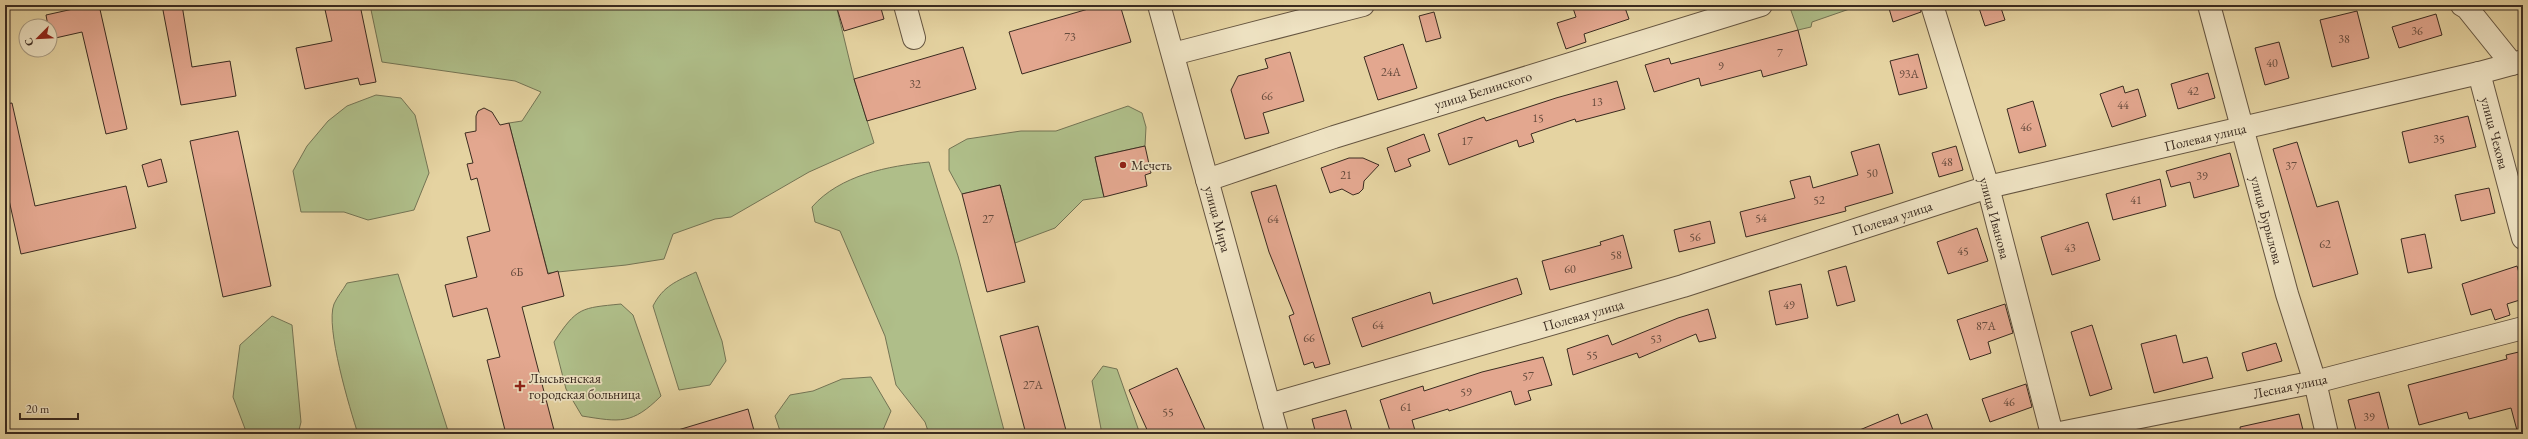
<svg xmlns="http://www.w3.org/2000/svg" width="2528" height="439" font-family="'EB Garamond',serif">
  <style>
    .green { fill: #afbe89; stroke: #747454 }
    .building { fill: #e3a78f; stroke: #3a2b20 }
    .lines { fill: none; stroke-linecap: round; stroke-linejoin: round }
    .minor-casing { stroke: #655540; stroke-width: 24 }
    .minor { stroke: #eee2c2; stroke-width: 22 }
    .poi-dot { fill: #8f2418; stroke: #eee2c2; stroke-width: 1.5 }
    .labels { text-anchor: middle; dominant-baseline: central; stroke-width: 3.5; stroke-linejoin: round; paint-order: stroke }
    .number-label { font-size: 12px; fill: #644a3c }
    .street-label { font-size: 14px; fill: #3a2b20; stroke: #eee2c2 }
    .poi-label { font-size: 14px; fill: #3a2b20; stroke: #eee2c2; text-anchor: start }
  </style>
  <rect width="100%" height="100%" fill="#e5d3a1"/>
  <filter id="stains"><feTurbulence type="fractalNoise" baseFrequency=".005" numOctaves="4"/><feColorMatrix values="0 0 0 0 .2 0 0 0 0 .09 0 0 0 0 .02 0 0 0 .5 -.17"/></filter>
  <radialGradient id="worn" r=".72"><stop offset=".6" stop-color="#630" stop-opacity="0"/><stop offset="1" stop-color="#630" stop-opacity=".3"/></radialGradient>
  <g class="green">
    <polygon points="370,5 836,5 854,79 874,143 809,172 731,217 715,219 673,234 664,259 626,265 548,273 509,123 522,121 541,92 515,81 382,62"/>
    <polygon points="1789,5 1861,5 1812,22 1811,27 1798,30"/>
    <polygon points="376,95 401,98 415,115 429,173 414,210 368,220 344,212 301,212 293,171 307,146 328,121 347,106"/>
    <polygon points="1128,106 1142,113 1146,127 1145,146 1095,157 1104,197 1083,200 1055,228 1015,243 1000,185 962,194 949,170 949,149 967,139 1021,131 1056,131"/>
    <path d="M929,162L958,256L1005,434H929L925,422L896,385L885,336L840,231L815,222L812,207C840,175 888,166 929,162Z"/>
    <path d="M696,272L722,341L726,361L710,385L679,390L653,306C663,286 677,281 696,272Z"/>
    <path d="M398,274L449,434H358C350,409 325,327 334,304C337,297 343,290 347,283Z"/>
    <path d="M621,304L633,315L661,396C632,425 620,422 582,416L566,389L554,342C577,307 581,308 621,304Z"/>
    <polygon points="272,316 292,325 301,422 298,434 247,434 233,397 240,345"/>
    <polygon points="1103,366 1117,369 1140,434 1102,434 1092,381"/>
    <polygon points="871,377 891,411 883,430 886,434 781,434 775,416 790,395 813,391 842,379"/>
  </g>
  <g class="building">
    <polygon points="91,5 99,5 127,129 106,134 82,32 51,39 50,26 48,26 46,15"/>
    <polygon points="162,5 182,5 192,67 230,61 236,96 181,105"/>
    <polygon points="324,5 360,5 376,82 360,85 358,78 305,89 296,48 332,41"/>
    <polygon points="836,5 880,5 884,19 844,31"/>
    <polygon points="1102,5 1120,5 1131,42 1022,74 1009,32"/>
    <polygon points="1572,5 1624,5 1629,19 1584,34 1586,42 1566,49 1557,23 1576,17"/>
    <polygon points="1888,5 1920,5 1921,12 1893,22"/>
    <polygon points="1978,5 2000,5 2005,20 1985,26"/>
    <polygon points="2357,11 2369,58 2332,67 2320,20"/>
    <polygon points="1434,12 1441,38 1426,42 1419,16"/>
    <polygon points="2436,14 2442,35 2399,48 2392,27"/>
    <polygon points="1798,30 1807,65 1763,77 1761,70 1701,86 1699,78 1654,92 1645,65 1669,58 1671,64"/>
    <polygon points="2279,42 2289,78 2265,85 2255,48"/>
    <polygon points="1403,44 1417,88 1378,100 1364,57"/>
    <polygon points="963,47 976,89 867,121 854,79"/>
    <polygon points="1290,52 1304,101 1263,113 1269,133 1245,139 1231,90 1238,76 1268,68 1265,59"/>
    <polygon points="1918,54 1927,88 1899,95 1890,61"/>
    <polygon points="2208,73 2215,98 2178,109 2171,84"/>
    <polygon points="1617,81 1625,109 1576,122 1575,119 1531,134 1534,142 1519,147 1517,140 1449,165 1438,134 1484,117 1486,121 1556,98"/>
    <polygon points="2123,86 2125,93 2138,89 2146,116 2112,127 2100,94"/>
    <polygon points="2033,101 2046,146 2019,153 2007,109"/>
    <polygon points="12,103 35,206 126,186 136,228 21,254 5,182 5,104"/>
    <polygon points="484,108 492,112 500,125 509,123 548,274 558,271 564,296 522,307 555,434 506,434 487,360 500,357 487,308 453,317 445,285 477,277 467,237 490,231 477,178 471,180 467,164 473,163 465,133 476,131 476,116 478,111"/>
    <polygon points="2468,116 2476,147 2409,163 2402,132"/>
    <polygon points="238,131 271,286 223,297 190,141"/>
    <polygon points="1424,134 1430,151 1408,159 1411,166 1395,172 1387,148"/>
    <polygon points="2297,142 2317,207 2338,201 2358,274 2313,287 2273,149"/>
    <polygon points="1879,144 1893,193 1845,207 1846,211 1746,237 1740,212 1795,198 1790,181 1810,176 1813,188 1858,175 1851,152"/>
    <polygon points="1145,146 1151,173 1145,175 1147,186 1104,197 1095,157"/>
    <polygon points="1956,146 1963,170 1939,177 1932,153"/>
    <polygon points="2230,153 2239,186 2194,198 2190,182 2171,187 2166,171"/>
    <polygon points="1349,158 1363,158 1379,165 1364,181 1363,189 1359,193 1353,195 1342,189 1330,193 1321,168"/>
    <polygon points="161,159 167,182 148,187 142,165"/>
    <polygon points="2160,179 2166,206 2113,220 2106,194"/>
    <polygon points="1000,185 1025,282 987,292 962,194"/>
    <polygon points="1276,185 1330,364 1315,368 1313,362 1304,365 1289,316 1294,314 1269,252 1251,192"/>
    <polygon points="2489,188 2495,213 2461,221 2455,195"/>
    <polygon points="1710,221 1715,243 1679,252 1674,230"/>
    <polygon points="2088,222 2100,260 2052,275 2041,237"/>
    <polygon points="1977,228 1988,261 1948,274 1937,242"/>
    <polygon points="2425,234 2432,268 2408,273 2401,239"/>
    <polygon points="1623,235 1632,268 1550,290 1542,261 1601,245 1600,242"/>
    <polygon points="1846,266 1855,301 1837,306 1828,271"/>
    <polygon points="2517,266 2523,286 2523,299 2507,304 2510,315 2495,320 2491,309 2471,315 2462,284"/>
    <polygon points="1517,278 1522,294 1362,347 1352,318 1430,292 1433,304"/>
    <polygon points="1801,284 1808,318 1776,325 1769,291"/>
    <polygon points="2005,304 2013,333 1988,342 1991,353 1970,360 1957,320"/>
    <polygon points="1708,309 1716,338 1699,342 1696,334 1639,358 1637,353 1573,375 1567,349 1608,335 1612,345 1678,318"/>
    <polygon points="2092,325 2112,389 2090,396 2071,332"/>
    <polygon points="1038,326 1067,434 1026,434 1000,336"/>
    <polygon points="2176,335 2183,363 2207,357 2213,378 2154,393 2141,344"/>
    <polygon points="2276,343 2282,361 2247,371 2242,353"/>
    <polygon points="2523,351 2523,434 2518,434 2511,408 2469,419 2467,412 2419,425 2408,385 2507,359 2506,355"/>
    <polygon points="1543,357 1552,385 1528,391 1531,400 1515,405 1511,391 1449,411 1448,409 1412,420 1416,434 1391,434 1380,400 1423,386 1424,391 1482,372"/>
    <polygon points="1177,368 1207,434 1149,434 1129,390"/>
    <polygon points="2026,384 2032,407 1990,422 1982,399"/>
    <polygon points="2379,392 2390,434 2357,434 2348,400"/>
    <polygon points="748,409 755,434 678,434 678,430"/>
    <polygon points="1346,410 1353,434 1316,434 1312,419"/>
    <polygon points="1898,414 1901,424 1927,414 1933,430 1923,434 1850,434"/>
    <polygon points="2299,414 2304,434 2241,434 2240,427"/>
  </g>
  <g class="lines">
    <defs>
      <g id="minor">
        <polyline points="905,5 914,38"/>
        <polyline points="1159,5 1277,434"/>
        <polyline points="1932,5 1988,187 2052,434"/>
        <polyline points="2209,5 2287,294 2315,382 2327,434"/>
        <polyline points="2462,5 2467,8 2512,64"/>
        <polyline points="1173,54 1363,5"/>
        <polyline points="2479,73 2523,238"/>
        <polyline points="1207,180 1334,137 1761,5"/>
        <polyline points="1269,405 1683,286 1988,187 2479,73 2523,61"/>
        <polyline points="2055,434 2315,382 2523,328"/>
      </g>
    </defs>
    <use href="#minor" class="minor-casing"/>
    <use href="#minor" class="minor"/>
  </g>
  <g class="poi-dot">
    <circle cx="1123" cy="165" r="4"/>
    <path d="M518 380h4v4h4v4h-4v4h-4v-4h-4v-4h4z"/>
  </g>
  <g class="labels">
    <g class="number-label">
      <text x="2417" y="31">36</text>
      <text x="1070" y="37">73</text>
      <text x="2344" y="39">38</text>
      <text x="1780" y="53">7</text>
      <text x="2272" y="63">40</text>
      <text x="1721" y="66">9</text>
      <text x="1391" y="72">24А</text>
      <text x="1909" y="74">93А</text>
      <text x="915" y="84">32</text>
      <text x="2193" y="91">42</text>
      <text x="1267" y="96">66</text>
      <text x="1597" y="102">13</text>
      <text x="2123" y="105">44</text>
      <text x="1538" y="118">15</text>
      <text x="2026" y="127">46</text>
      <text x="2439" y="139">35</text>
      <text x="1467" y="141">17</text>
      <text x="1947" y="162">48</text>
      <text x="2291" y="166">37</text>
      <text x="1872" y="173">50</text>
      <text x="1346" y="175">21</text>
      <text x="2202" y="176">39</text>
      <text x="1819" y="200">52</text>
      <text x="2136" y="200">41</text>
      <text x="1761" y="218">54</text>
      <text x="988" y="219">27</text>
      <text x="1273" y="219">64</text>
      <text x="1695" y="237">56</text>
      <text x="2325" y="244">62</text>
      <text x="2070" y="248">43</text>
      <text x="1963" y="251">45</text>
      <text x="1616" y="255">58</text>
      <text x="1570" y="269">60</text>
      <text x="517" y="272">6Б</text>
      <text x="1789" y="305">49</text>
      <text x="1378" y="325">64</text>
      <text x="1986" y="326">87А</text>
      <text x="1309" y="338">66</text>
      <text x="1656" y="339">53</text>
      <text x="1592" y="355">55</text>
      <text x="1528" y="376">57</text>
      <text x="1033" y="385">27А</text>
      <text x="1466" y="392">59</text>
      <text x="2009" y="402">46</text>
      <text x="1406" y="407">61</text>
      <text x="1168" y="412">55</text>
      <text x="2369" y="417">39</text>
    </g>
    <g class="street-label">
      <text transform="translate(1483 90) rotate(-17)">улица Белинского</text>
      <text transform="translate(2495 133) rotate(75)">улица Чехова</text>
      <text transform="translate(2205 137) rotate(-13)">Полевая улица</text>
      <text transform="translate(1892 218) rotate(-18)">Полевая улица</text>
      <text transform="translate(1995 218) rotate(75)">улица Иванова</text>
      <text transform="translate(1218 219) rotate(75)">улица Мира</text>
      <text transform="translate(2267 220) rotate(75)">улица Бурылова</text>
      <text transform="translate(1583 315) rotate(-16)">Полевая улица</text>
      <text transform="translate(2290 386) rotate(-12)">Лесная улица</text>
    </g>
    <g class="poi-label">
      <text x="1131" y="165">Мечеть</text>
      <text x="529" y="378">Лысьвенская<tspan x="529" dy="16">городская больница</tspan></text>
    </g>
  </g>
  <rect width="2528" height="439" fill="none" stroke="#e5d3a1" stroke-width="20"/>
  <rect x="6" y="6" width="2516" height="427" fill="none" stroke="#3a2b20" stroke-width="2"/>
  <rect x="10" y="10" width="2508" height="419" fill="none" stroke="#3a2b20"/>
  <g transform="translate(38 38) rotate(246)"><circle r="19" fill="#eee2c2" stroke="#a69981"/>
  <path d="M0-3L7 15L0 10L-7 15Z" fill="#8f2418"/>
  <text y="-6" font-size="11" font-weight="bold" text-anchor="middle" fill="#3a2b20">С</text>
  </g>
  <path d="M20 413v6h58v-6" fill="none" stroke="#3a2b20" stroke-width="2"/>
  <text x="26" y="413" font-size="12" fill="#3a2b20" stroke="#eee2c2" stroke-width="3" paint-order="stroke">20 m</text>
  <rect width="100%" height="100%" filter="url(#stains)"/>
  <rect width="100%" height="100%" fill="url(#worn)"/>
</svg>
